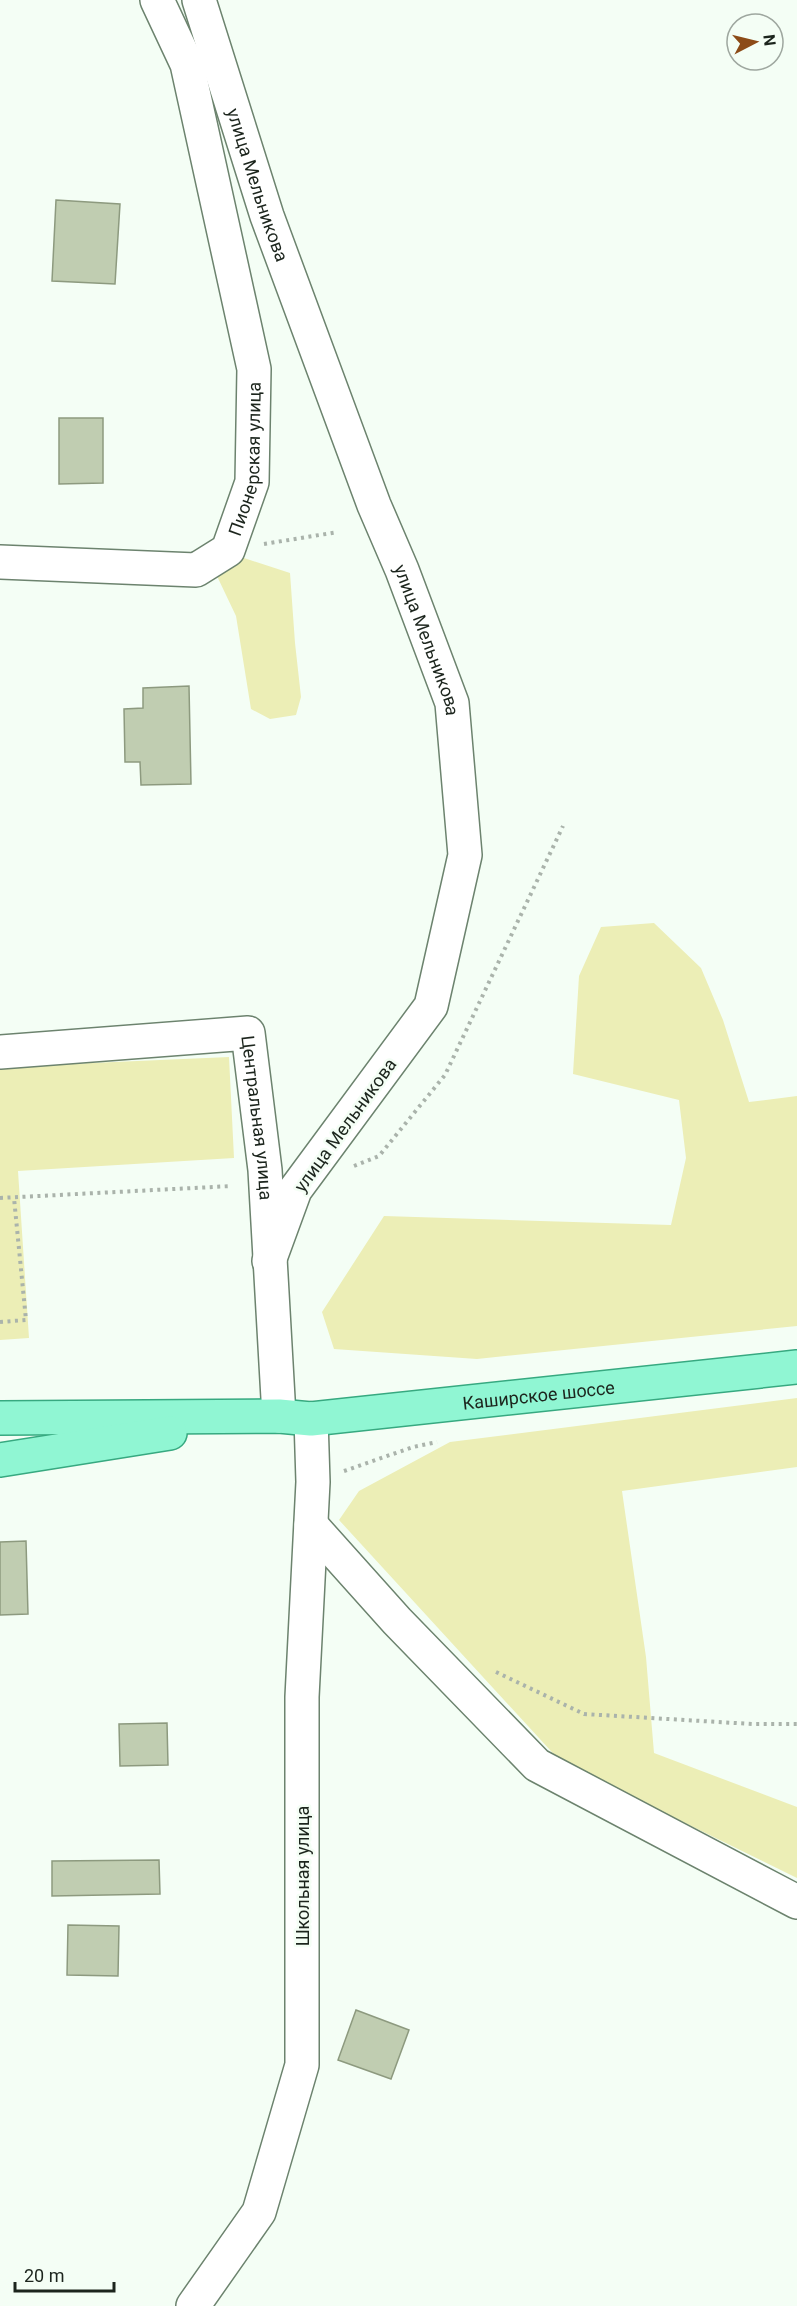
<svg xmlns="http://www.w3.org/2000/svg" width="797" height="2306" font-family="Roboto,sans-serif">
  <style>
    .green { fill: #eceeb6 }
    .building { fill: #c0cdb1; stroke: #8d9a7f; stroke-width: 1.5 }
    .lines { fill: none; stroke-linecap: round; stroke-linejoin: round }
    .minor-casing { stroke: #6c836e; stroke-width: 36 }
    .major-casing { stroke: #37a980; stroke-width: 36 }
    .path { stroke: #aab3ab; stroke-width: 4; stroke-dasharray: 3 4.5; stroke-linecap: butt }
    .minor { stroke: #fff; stroke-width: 33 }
    .major { stroke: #90f6d3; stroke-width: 33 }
    .labels { text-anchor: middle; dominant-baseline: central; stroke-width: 5; stroke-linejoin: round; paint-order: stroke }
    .street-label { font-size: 18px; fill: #1c251d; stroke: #f4fef5 }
  </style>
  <rect width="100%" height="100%" fill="#f4fef5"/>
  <g class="green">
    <polygon points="241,557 290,573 295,643 301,697 296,715 270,719 251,709 236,616 216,574"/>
    <polygon points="654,923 701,968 723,1020 749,1102 797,1096 797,1326 477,1359 334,1349 322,1312 384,1216 671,1225 686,1158 679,1100 573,1074 579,976 601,927"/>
    <polygon points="229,1057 234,1158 18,1171 29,1338 0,1340 0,1067"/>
    <polygon points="797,1398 797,1467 622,1491 646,1657 654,1753 797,1807 797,1878 561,1762 339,1520 359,1491 450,1442"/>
  </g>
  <g class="building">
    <polygon points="56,200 120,204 115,284 52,281"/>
    <polygon points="59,418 103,418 103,483 59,484"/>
    <polygon points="189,686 191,784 141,785 140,762 125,762 124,709 143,708 143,688"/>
    <polygon points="26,1541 28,1614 0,1615 0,1542"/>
    <polygon points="167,1723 168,1765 120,1766 119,1724"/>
    <polygon points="159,1860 160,1894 52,1896 52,1861"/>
    <polygon points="68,1925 119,1926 118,1976 67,1975"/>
    <polygon points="356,2010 409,2030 391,2079 338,2060"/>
  </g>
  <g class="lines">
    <defs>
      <g id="minor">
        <path id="s1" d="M199,0L267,216L374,505L402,570L452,703L465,855L431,1006L295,1190L269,1261"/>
        <path id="s2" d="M0,562L196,570L228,550L252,482L254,369L187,64L157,0"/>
        <path id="s3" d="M0,1052L248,1033L265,1170L279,1416"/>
        <polyline points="311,1525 397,1621 537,1765 797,1902"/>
        <polyline points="193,2306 259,2212 302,2065 302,1697 313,1482 311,1419"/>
      </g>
      <g id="major">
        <path id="s4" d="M0,1418L279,1416L311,1419L797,1367"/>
        <polyline points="0,1460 170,1433"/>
      </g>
    </defs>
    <use href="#minor" class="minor-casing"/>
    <use href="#major" class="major-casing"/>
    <g class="path">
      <polyline points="264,544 338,532"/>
      <polyline points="354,1166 379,1156 445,1075 563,826"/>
      <polyline points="0,1198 232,1186"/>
      <polyline points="0,1322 26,1320 14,1198"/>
      <polyline points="344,1471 413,1447 437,1442"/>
      <polyline points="496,1672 584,1714 752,1724 797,1724"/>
    </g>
    <use href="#minor" class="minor"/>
    <use href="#major" class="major"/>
  </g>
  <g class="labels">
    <g class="street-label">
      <text stroke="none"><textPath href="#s1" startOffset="194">улица Мельникова</textPath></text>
      <text stroke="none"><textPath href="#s2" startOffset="328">Пионерская улица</textPath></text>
      <text stroke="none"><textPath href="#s1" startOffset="680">улица Мельникова</textPath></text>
      <text stroke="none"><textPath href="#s3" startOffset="334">Центральная улица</textPath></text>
      <text transform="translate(345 1125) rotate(-54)">улица Мельникова</text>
      <text stroke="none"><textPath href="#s4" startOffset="540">Каширское шоссе</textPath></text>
      <text transform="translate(302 1876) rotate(-90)">Школьная улица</text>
    </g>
  </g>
  <g transform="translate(755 42) rotate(83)"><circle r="28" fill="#f4fef5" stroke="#9ea79f" stroke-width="1.5"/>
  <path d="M0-4.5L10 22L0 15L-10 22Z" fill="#8c4b17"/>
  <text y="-9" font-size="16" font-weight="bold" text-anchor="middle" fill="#1c251d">N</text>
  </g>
  <path d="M15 2282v9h99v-9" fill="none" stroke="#1c251d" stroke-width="3"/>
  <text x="24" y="2282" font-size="18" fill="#1c251d" stroke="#f4fef5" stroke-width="4.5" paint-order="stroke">20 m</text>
</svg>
